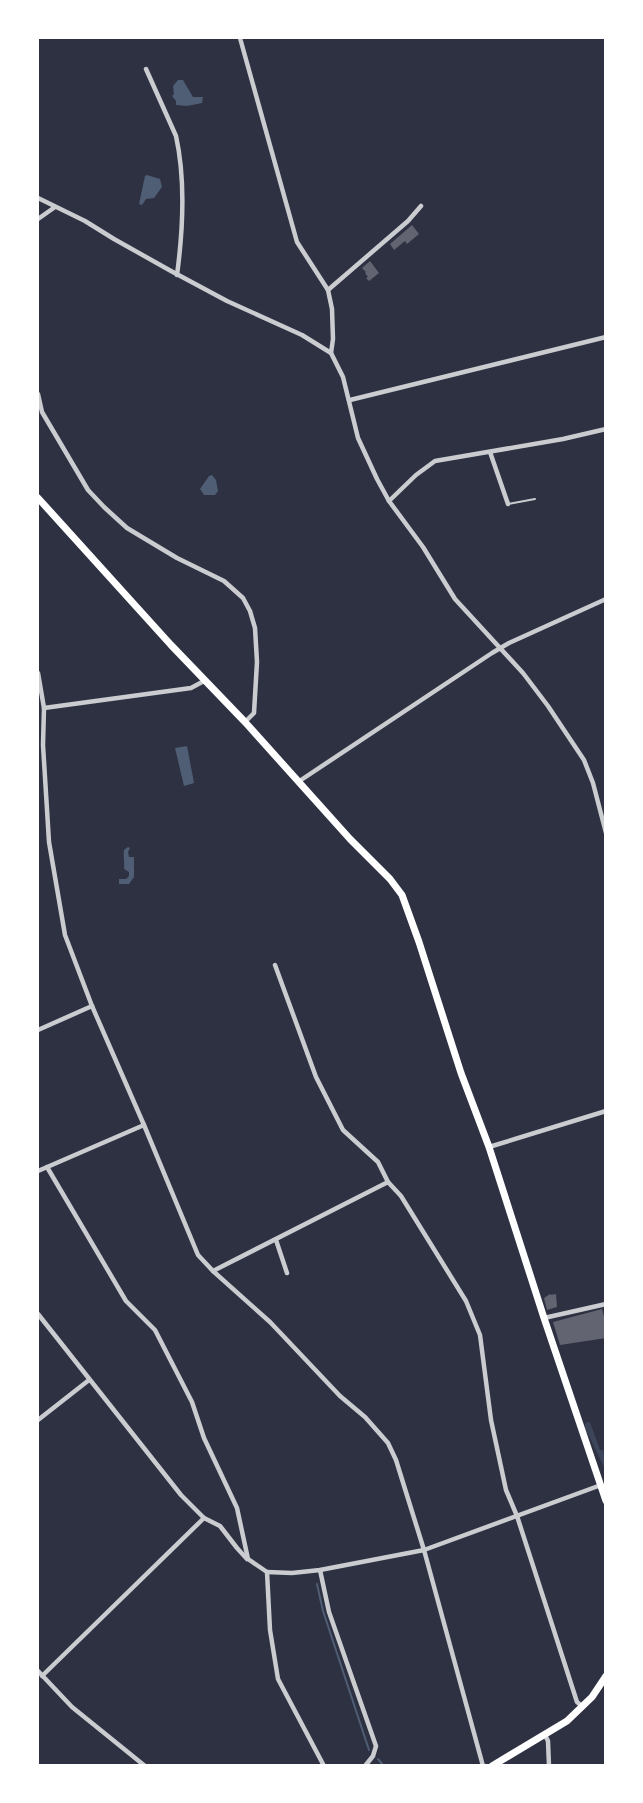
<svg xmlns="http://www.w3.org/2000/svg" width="643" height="1803" font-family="Inter,sans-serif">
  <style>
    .green { fill: #3c4559 }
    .water { fill: #4f5d75 }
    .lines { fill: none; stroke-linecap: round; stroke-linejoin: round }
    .stream { stroke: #4f5d75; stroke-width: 2 }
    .building { fill: #626471 }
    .service { stroke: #caccd0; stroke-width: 2 }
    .minor { stroke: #caccd0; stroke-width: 4.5 }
    .primary { stroke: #fff; stroke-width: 7 }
  </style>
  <rect width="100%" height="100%" fill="#2d3142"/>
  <polygon class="green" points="587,1422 590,1422 600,1450 603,1450 605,1459 605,1468 604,1467 585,1428 585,1424"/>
  <g class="water">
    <polygon points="178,80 183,80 193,97 203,97 202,103 187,106 176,105 176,101 172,96 174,94 173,86"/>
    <polygon points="147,175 160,179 162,187 154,198 146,199 142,205 139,204 145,176"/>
    <polygon points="212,475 216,480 218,491 215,495 204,495 200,489 209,476"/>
    <polygon points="187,746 194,783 184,786 175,748"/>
    <path d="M128,847L130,848L128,852L129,857H134V877L129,884H119V879H126L129,876V872L124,869C125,862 123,857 124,850Z"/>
  </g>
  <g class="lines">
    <g class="stream">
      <polyline points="317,1584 323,1611 369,1750"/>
      <polyline points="378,1759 384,1766"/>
    </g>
  </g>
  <g class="building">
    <polygon points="412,225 419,234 407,244 405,241 394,250 390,244"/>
    <polygon points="370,261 379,273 369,281 366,278 368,277 365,273 366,272 362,268"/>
    <polygon points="550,1294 551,1295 556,1294 557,1307 547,1310 544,1298"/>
    <polygon points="602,1309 606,1324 606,1338 560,1345 553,1322"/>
  </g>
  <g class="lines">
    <polyline class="service" points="508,504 535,499"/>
    <g class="minor">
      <polyline points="240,38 297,242 328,290 332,309 333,339 331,353"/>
      <path d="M146,69L176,136C186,181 183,230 177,275"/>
      <polyline points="38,198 85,221 114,239 171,271 227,301 302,335 331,353 343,377 358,438 377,479 389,501 423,547 455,599 523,673 548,706 584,760 593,783 606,833"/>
      <polyline points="38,219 55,207"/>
      <polyline points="328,290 408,221 421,206"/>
      <polyline points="38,394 42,412 88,490 104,507 127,528 177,558 224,581 243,598 250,611 255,628 257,662 254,713 245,722"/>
      <polyline points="350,400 606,337"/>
      <polyline points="490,452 508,504"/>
      <polyline points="389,501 416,475 435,461 563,439 606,429"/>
      <polyline points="38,673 44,708"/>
      <polyline points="204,681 191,688 44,708 43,745 49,842 65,935 92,1006 144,1125 198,1255 213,1271 270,1322 340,1396 365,1417 388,1443 396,1460 424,1550 483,1766"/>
      <polyline points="298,782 492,653 509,643 606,599"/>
      <polyline points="275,965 316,1077 343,1130 378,1162 388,1182"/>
      <polyline points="38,1030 92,1006"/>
      <polyline points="489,1147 606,1111"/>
      <polyline points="47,1167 126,1301 155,1330 192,1402 204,1438 237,1508 248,1559 267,1572 270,1630 278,1679 324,1766"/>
      <polyline points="38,1171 144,1125"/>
      <polyline points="276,1240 287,1273"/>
      <polyline points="213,1271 388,1182 401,1196 466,1301 480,1335 491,1420 506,1490 517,1516 577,1702 583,1707"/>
      <polyline points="38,1314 181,1495 204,1518 220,1526 237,1548 247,1559"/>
      <polyline points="544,1318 606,1304"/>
      <polyline points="38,1420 89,1380"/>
      <polyline points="320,1570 329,1612 376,1746 373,1756 365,1766"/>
      <polyline points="267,1572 292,1573 320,1570 424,1550 601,1485"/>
      <polyline points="38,1671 72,1707 145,1766"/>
      <polyline points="42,1676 204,1518"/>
      <polyline points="545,1735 548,1741 549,1766"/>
    </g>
    <g class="primary">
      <polyline points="38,498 171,645 245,722 350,839 390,879 402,895 419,942 461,1073 489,1147 544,1318 606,1501"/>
      <polyline points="492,1766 567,1721 592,1697 606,1676"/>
    </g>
  </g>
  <rect width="643" height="1803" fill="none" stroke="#ffffff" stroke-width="78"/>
</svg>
